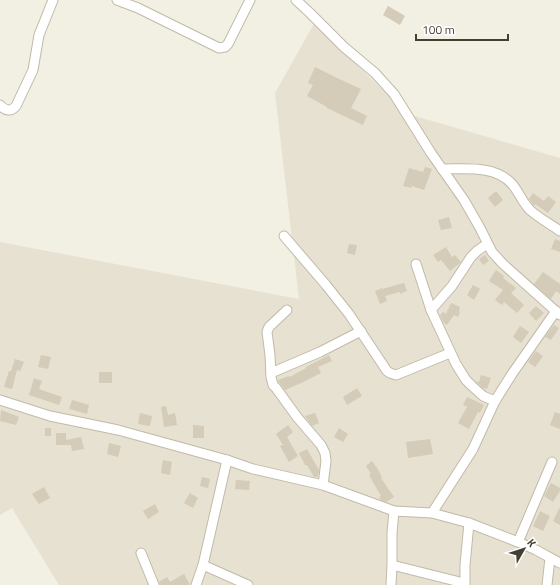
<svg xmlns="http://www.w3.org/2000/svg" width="560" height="585" font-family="'Titillium Web',sans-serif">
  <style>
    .residential { fill: #e7e1d1 }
    .building { fill: #d4cbb8 }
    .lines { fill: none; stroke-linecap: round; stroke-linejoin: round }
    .minor-casing { stroke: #c1baa8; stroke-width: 11 }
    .minor { stroke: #fff; stroke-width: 9 }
  </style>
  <rect width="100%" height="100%" fill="#f2efe3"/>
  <polygon class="residential" points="314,24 408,114 560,158 560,585 59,585 12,508 0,515 0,242 299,299 275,93"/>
  <g class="building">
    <polygon points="388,6 405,16 400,25 383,15"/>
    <polygon points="315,67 335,77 361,89 351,108 367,116 363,125 327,108 327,107 307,96 313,85 308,83"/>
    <polygon points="425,167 432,169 424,190 412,186 411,188 403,186 409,168 423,172"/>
    <polygon points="496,191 503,200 495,207 488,198"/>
    <polygon points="533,193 544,201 548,196 556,202 548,213 535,204 534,206 532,203 529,199"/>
    <polygon points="449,217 452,228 441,230 438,220"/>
    <polygon points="555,239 560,241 560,252 551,249"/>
    <polygon points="349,244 357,245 355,255 347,253"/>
    <polygon points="446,247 452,257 455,255 461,262 450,271 441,260 438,262 433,255"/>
    <polygon points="485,255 489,261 483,265 479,259"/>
    <polygon points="496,270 504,276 503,278 516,288 511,293 524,305 517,313 504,302 502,305 495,300 503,290 489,281"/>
    <polygon points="543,272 560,284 560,294 556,291 551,299 534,284"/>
    <polygon points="404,283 407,291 400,294 400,292 385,296 387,301 380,304 375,291 382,288 382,289"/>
    <polygon points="473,285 480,289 474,300 467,295"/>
    <polygon points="451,303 460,307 459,311 460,312 458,317 454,315 447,325 444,323 440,315 443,312 446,314"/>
    <polygon points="536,306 544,313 536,321 529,313"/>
    <polygon points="554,325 559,328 551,340 545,337"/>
    <polygon points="520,326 529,332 521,343 513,337"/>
    <polygon points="536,351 543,356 535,367 528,362"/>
    <polygon points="41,355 51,357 48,369 38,367"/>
    <polygon points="329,355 332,361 318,367 321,373 299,384 285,390 279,382 278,380 289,376 290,377 306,368 306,367"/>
    <polygon points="15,359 24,362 20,371 17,370 12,389 4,387 9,371 11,371"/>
    <rect x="99" y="372" width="13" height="11"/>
    <polygon points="481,375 491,378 487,389 483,388 475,381 479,382"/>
    <polygon points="34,378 42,381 39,389 62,397 59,405 29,395"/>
    <polygon points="357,388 362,396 347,405 343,397"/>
    <polygon points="467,397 484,405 480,413 478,412 469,429 458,423 467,407 463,405"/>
    <polygon points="72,400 89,405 87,414 69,409"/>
    <polygon points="166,406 168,415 175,413 177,425 164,427 161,407"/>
    <polygon points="1,410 19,417 16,425 0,421"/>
    <polygon points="555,412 560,414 560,429 550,425"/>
    <polygon points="140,413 152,416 150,426 138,424"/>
    <polygon points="315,413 319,423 312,426 305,416"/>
    <polygon points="193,425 204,426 204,438 193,438"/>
    <polygon points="288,425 293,432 287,437 298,456 289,462 280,446 283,445 276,434"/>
    <rect x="45" y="428" width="6" height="8"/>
    <polygon points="339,428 348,434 343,442 334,437"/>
    <polygon points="56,433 66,433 66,440 81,437 84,449 72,451 71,445 56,445"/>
    <polygon points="430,439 433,454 408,458 406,442"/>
    <polygon points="109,443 121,446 118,457 107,454"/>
    <polygon points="307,449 319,470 318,476 316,477 314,477 307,465 305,465 299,453"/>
    <polygon points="163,460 172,462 170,475 161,473"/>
    <polygon points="372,461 377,468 382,477 381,478 394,497 386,502 381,500 379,497 381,496 369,475 371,474 366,466"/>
    <polygon points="202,477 210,479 208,488 200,486"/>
    <polygon points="236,480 250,481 249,490 235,489"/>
    <polygon points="551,483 560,488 560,491 553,502 544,496"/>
    <polygon points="44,487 50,498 39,504 32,494"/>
    <polygon points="190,493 198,498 193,508 184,503"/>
    <polygon points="155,504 159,512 148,519 143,511"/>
    <polygon points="560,507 560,525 553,521"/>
    <polygon points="540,511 550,516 543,531 533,526"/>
    <polygon points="184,574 190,585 160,585 159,582 167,577 170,582"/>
  </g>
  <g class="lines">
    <defs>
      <g id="minor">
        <polyline points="117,0 138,8 219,48 225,47 228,44 250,0"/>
        <polyline points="296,0 310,13 344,47 375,73 394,94 431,153 464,200 480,228 492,252 503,264 560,315"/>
        <path d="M0,105C5,111 11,112 16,106L33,70L39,35L53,0"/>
        <path d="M442,169C465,169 495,165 512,184C519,192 522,202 530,210C539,218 550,224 560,231"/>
        <polyline points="284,236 326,285 349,314 387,371 390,373 396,375 450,353"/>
        <polyline points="416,264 431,310 456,364 466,380 472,386 483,396 495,401"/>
        <polyline points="287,310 269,327 267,332 270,355 271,377 273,385 276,388 297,417 321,445 325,453 326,461 323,485"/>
        <polyline points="431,310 452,286 471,257 477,251 487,244"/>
        <polyline points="271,373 320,352 361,331"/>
        <polyline points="0,400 50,416 118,430 227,460 253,469 323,485 394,511 432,513 469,523 518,542 536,550 560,563"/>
        <polyline points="432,513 473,449 495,401 512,374 556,311"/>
        <polyline points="518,542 552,462"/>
        <polyline points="141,553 154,585"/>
        <polyline points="203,565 248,585"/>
        <polyline points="392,565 464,583"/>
        <polyline points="196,585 203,565 227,460"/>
        <polyline points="391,585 392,565 392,533 394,511"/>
        <polyline points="465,585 465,565 469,523"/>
        <polyline points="547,585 550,558"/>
      </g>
    </defs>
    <use href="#minor" class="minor-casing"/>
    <use href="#minor" class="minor"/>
  </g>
  <g transform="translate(524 549) rotate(51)" stroke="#ffffff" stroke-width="3" paint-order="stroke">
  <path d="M0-3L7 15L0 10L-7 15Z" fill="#443f33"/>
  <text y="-6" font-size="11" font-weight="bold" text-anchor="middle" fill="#443f33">K</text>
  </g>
  <path d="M416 34v6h92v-6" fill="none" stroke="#443f33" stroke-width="2"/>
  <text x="422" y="34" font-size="12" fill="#443f33" stroke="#ffffff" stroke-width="3" paint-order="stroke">100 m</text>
</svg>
